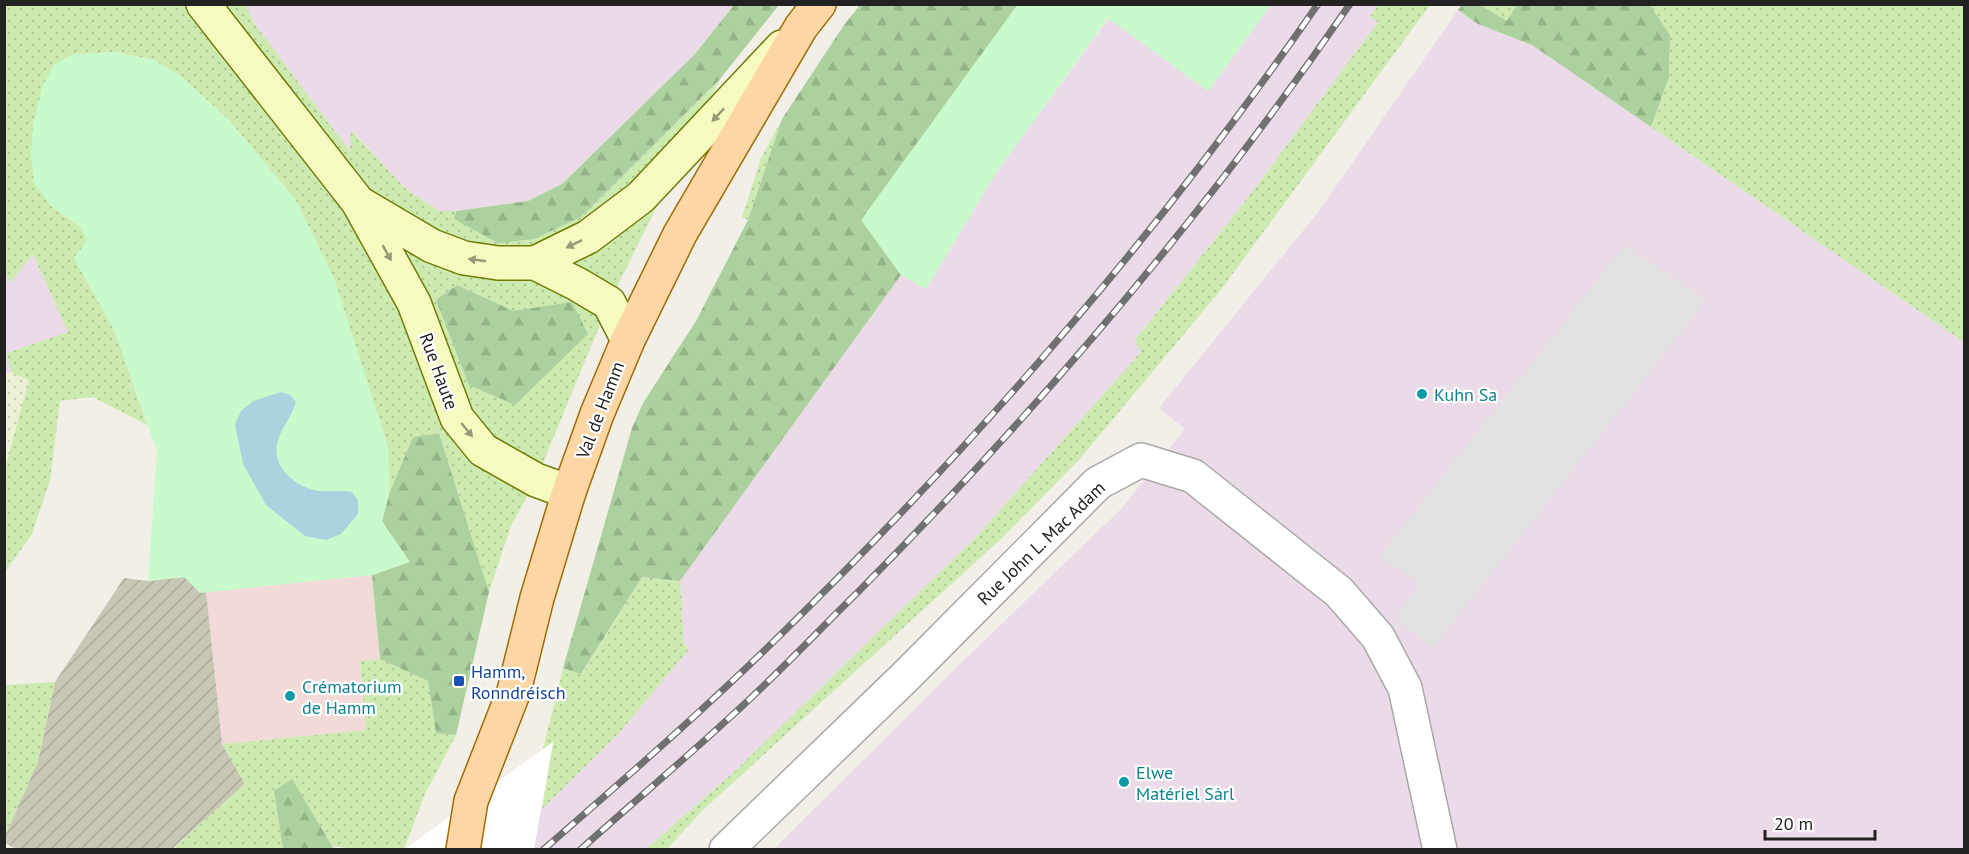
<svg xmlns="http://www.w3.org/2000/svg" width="1969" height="854" font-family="'PT Sans',sans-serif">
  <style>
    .commercial { fill: #f2dad9 }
    .industrial { fill: #ebdbe8 }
    .construction { fill: url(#construction-furrows) }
    .farmland { fill: url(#farmland-dots) }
    .grass { fill: url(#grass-dots); fill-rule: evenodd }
    .forest { fill: url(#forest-firs) }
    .park { fill: #c8facc }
    .parking { fill: #e2e2e2 }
    .water { fill: #aad3df }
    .pier { fill: #fff }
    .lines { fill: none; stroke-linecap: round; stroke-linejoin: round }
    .street-casing { stroke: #a9a9a9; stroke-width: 36 }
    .secondary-casing { stroke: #707d05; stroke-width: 36 }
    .primary-casing { stroke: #a06b00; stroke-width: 36 }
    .street { stroke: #fff; stroke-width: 33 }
    .secondary { stroke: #f7fabf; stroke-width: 33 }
    .primary { stroke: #fcd6a4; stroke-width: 33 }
    .rail-casing { stroke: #707070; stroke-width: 7 }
    .rail { stroke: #fff; stroke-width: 4.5; stroke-dasharray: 14; stroke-linecap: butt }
    .oneway { fill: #979978 }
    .culture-dot { fill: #0f9aa8; stroke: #fff; stroke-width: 2 }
    .transit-dot { fill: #1a4fb4; stroke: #fff; stroke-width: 2 }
    .labels { text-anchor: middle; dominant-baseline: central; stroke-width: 4.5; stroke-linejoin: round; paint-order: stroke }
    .street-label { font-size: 18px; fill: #222; stroke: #fff }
    .culture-label { font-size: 18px; fill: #0d838f; stroke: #fff; text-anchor: start }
    .transit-label { font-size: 18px; fill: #164399; stroke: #fff; text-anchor: start }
  </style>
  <defs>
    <pattern id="construction-furrows" width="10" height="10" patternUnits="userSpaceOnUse" patternTransform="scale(1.5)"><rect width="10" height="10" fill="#c7c7b4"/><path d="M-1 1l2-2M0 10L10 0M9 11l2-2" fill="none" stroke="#abab9a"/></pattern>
    <pattern id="farmland-dots" width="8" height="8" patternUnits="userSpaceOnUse" patternTransform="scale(1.5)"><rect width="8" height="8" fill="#eef0d5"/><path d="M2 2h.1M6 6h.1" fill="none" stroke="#ccceb7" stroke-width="1.8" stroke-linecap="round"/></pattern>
    <pattern id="grass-dots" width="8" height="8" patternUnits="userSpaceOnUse" patternTransform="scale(1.5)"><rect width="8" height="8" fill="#cdebb0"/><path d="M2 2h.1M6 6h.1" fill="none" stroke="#b0c997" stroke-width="1.8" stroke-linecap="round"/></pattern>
    <pattern id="forest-firs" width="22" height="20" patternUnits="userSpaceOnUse" patternTransform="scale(1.5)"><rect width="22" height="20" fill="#add19e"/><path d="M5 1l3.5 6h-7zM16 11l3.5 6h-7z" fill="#95b388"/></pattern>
  </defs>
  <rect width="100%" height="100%" fill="#f2efe9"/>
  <polygon class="commercial" points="372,575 380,659 360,662 367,730 222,744 182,589 206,592"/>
  <g class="industrial">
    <polygon points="246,5 734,5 695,54 562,184 528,201 456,211 439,211 406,189 352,130 351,152 254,23"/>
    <polygon points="1271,5 1378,5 1370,16 1379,21 1246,200 1135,340 1141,352 977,536 736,770 646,849 496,850 542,809 689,649 684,644 680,581 901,275 926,289 996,173 1109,18 1208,91"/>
    <polygon points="1458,10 1478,24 1532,45 1964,342 1964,849 773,850 960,664 1122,508 1185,429 1159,408 1319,211"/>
    <polygon points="33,254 69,332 7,353 11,372 5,374 4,271 10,282"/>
  </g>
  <polygon class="construction" points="185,577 200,592 206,592 222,744 245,784 172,849 18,850 5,843 5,836 38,761 55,682 124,578 148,581"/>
  <polygon class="farmland" points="11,372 29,379 5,468 5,374"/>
  <g class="grass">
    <path d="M5,5H246L254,23L350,151L351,130L406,189L439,211H456L454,220L581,217L720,79L609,303L536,480L511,526L489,592L439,433L413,437L389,494L388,447L334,279L295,199L227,118L185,80L154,60L115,52L71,55L51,206L78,225L88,240L74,258L115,331L147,425L93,397L60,401L50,481L32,534L5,572V468L29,380L11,372L7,353L68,332L33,254L10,283L5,271ZM457,285L513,311L436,300Z"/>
    <polygon points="1378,5 1430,5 1220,291 1078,461 1001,539 703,810 667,849 646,849 736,770 977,536 1141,352 1135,340 1246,200 1378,22 1370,16"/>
    <polygon points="1480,5 1517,5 1508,22"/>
    <polygon points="1650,5 1964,5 1964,342 1651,127 1669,77 1670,35"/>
    <polygon points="782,119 748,220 742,217 761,158"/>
    <polygon points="642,577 680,581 684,644 689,649 619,733 542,809 553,743 543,749 563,668 582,674"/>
    <polygon points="380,659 428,681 436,732 456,735 425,794 404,849 353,849 333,846 335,849 332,849 332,846 292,780 274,791 283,849 172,850 245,784 222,744 366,730 360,661"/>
    <polygon points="55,682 38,761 5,836 5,685"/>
  </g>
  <g class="forest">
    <polygon points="734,5 779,5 720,79 581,217 534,239 498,243 454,219 456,211 528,201 562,184 695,54"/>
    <polygon points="860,5 1018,5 862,220 901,275 680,581 642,577 581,674 563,668 632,428 643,403 696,321 748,220 782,119 844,25"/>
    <polygon points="1462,5 1480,5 1507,21 1517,5 1650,5 1670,35 1669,77 1651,127 1532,45 1478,24 1458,10"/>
    <polygon points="457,285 513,311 572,302 588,334 515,405 469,385 436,300"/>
    <polygon points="439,433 489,592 456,735 436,733 428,681 380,659 372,575 409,562 382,521 389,494 413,437"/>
    <polygon points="292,779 332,846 332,849 283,849 274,791"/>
  </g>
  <g class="park">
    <polygon points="1018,4 1271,5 1208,91 1108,18 996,173 926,289 901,275 861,220"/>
    <polygon points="115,52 154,60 185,80 227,118 295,199 334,278 388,447 389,494 382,521 410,562 372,575 200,593 184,577 148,581 157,452 115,331 74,258 88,240 78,225 51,206 34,183 31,153 33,124 43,85 54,65 71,55"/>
  </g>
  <polygon class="parking" points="1625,245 1707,300 1433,648 1394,617 1419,585 1380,555"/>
  <path class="water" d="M281,392L290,395L296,402C292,417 281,427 277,444C272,468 297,488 319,491C330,492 340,490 352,492L358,501V514L341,534L326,540L305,536L266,505L243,464L235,424L241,411L253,401Z"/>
  <polygon class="pier" points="553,742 534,849 404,850 471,801"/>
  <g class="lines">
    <defs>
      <polyline id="street" points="726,850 905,677 1098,483 1141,460 1193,476 1339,592 1378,637 1405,688 1440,850"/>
      <g id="secondary">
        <polyline points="203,4 358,202 414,303 457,418 483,450 536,480 569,492"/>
        <polyline points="359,203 432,246 464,258 498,263 535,263 577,284 609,303 628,340"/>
        <polyline points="535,263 588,237 641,197 782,47"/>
      </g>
      <polyline id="primary" points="463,850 471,801 514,691 537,598 569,492 597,414 628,340 680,234 801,27 819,4"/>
    </defs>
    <use href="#street" class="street-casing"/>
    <use href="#secondary" class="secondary-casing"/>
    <use href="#primary" class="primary-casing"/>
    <use href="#street" class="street"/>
    <use href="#secondary" class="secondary"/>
    <use href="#primary" class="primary"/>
    <defs>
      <g id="rail">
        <path d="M543,850C620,783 697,716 770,645C971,450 1159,234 1318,4"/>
        <path d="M580,850C629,806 679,764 727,720C773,679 815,634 859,591C1038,410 1205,215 1350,4"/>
      </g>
    </defs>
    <use href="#rail" class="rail-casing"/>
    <use href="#rail" class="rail"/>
  </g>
  <defs><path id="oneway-solid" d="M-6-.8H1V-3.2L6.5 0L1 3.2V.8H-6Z" transform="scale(1.5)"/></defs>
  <g class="oneway">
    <use href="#oneway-solid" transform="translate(718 115) rotate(133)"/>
    <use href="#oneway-solid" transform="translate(574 244) rotate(154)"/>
    <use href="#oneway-solid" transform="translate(387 253) rotate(61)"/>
    <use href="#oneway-solid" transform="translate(477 260) rotate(-172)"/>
    <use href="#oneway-solid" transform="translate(467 430) rotate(51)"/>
  </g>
  <g class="culture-dot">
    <circle cx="1422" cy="394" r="6"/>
    <circle cx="290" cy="696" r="6"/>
    <circle cx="1124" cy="782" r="6"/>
  </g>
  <rect class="transit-dot" x="453" y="675" width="12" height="12" rx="3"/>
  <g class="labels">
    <g class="street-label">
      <text transform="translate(439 371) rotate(70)">Rue Haute</text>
      <text transform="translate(600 410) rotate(-69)">Val de Hamm</text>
      <text transform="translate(1041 543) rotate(-44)">Rue John L. Mac Adam</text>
    </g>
    <g class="culture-label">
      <text x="1434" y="394">Kuhn Sa</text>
      <text x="302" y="686">Crématorium<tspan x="302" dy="21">de Hamm</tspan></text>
      <text x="1136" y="772">Elwe<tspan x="1136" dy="21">Matériel Sàrl</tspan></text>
    </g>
    <g class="transit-label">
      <text x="471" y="671">Hamm,<tspan x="471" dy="21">Ronndréisch</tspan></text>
    </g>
  </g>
  <rect width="1969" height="854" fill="none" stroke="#222222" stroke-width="12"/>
  <path d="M1765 830v9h110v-9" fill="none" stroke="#222222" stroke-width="3"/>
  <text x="1774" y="830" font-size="18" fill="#222222" stroke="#ffffff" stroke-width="4.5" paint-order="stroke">20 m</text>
</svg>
